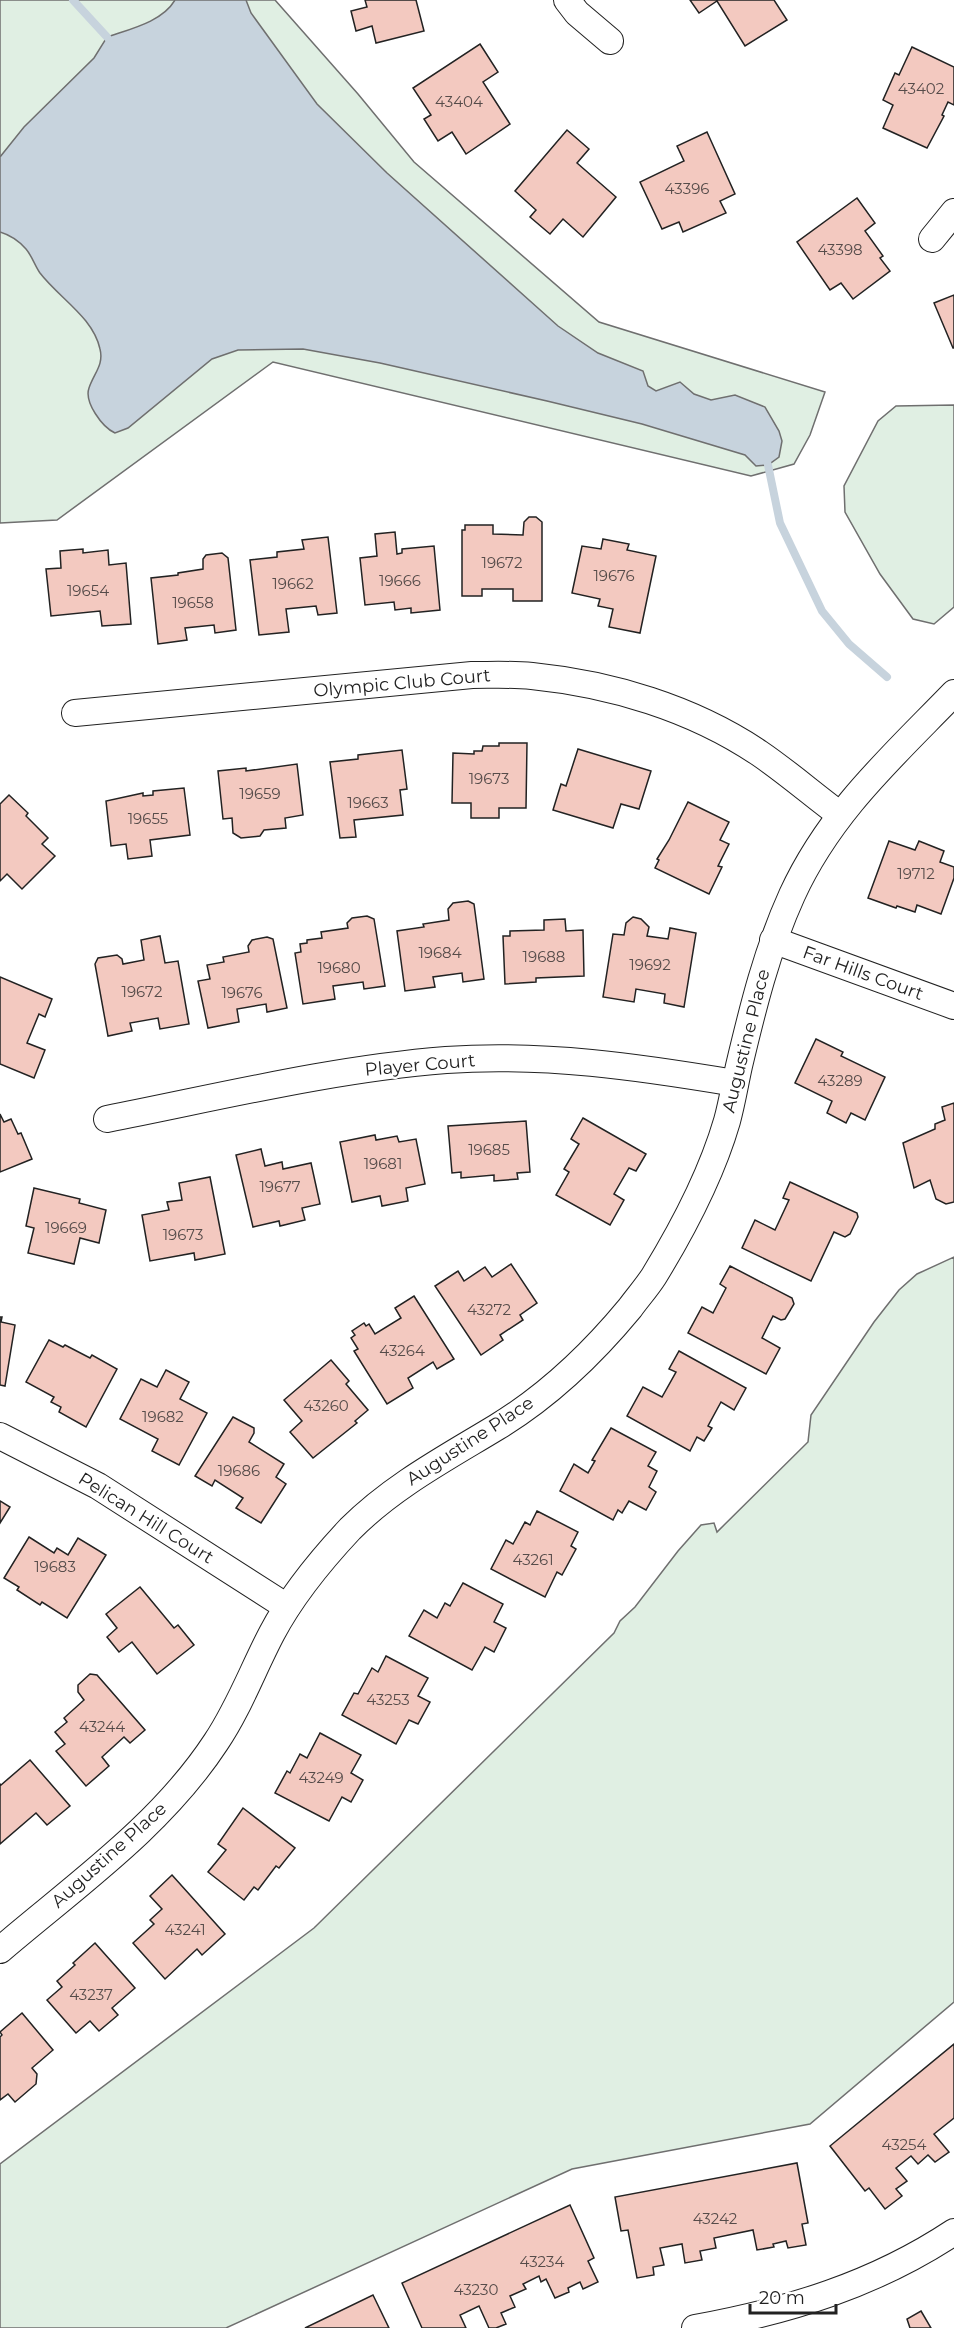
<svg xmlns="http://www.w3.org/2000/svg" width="954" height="2328" font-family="Montserrat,sans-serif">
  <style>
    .green { fill: #e0efe3; stroke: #6f6f6f; stroke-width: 1.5 }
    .water { fill: #c7d3dd; stroke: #6f6f6f; stroke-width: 1.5 }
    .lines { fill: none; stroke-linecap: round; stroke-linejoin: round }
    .stream { stroke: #c7d3dd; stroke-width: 8 }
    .building { fill: #f3c9c0; stroke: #222; stroke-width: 1.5 }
    .minor-casing { stroke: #222; stroke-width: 28 }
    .minor { stroke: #fff; stroke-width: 26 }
    .labels { text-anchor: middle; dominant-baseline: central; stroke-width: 4.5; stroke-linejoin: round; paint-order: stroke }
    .number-label { font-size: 15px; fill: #564c4a }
    .street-label { font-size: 18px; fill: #222; stroke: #fff }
  </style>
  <rect width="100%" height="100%" fill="#fff"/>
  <g class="green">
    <polygon points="0,0 275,0 358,94 414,162 599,322 825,392 810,435 794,464 751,476 273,362 57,520 0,523"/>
    <polygon points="954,405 954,607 934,624 913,619 880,574 845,512 844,486 878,421 896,406"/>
    <polygon points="954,1257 954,2002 810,2124 572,2169 226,2328 0,2328 0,2164 314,1928 614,1633 620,1621 635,1607 678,1551 701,1525 714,1523 717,1532 808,1442 811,1415 874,1322 899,1290 917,1274"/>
  </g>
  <path class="water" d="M175,0H246L251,13L317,104L387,173L558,326L598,353L643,371L648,386L656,391L680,382L694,394L711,400L735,395L765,407L779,431L782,441L779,457L768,465L756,466L745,455L642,424L547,401L380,363L303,349L238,350L212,359L128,428L115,433C102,427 84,402 89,388C94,373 104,365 100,349C93,317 59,298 40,273C35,266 32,256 26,249C19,241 10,235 0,232V157L24,127L94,58L107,37C130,29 162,22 175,0Z"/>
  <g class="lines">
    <g class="stream">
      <polyline points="73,0 107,37"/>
      <polyline points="768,465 780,523 822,611 849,644 887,677"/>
    </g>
  </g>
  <g class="building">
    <polygon points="365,0 416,0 424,31 376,43 372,26 356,31 351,11 367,7"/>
    <polygon points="690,0 774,0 787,20 745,46 717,1 699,13"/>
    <polygon points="480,44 498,72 483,82 510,124 466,154 452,132 438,141 424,119 431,115 413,88"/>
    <polygon points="912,47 954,67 954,105 948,102 942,115 944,116 927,148 883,128 893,105 883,100 895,73 899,75"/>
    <polygon points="567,130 589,149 577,163 616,197 583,237 563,219 550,234 530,217 536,210 515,191"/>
    <polygon points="707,132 735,194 720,201 726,213 683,232 679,222 662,229 640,182 684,161 677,146"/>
    <polygon points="857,198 875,223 865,231 883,256 880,258 890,271 853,299 841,283 830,290 797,242"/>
    <polygon points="954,295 954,348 953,348 934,303"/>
    <polygon points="529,517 536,517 542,522 542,601 513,601 513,589 482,589 482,596 462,596 462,530 465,530 465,525 493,525 493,534 523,535 524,522"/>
    <polygon points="395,532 397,554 402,553 402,549 434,546 440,610 411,613 411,608 395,610 394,602 365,605 360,558 377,556 375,534"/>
    <polygon points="328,537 337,613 318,615 316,606 286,609 289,632 259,635 250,560 277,557 277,552 304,549 302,540"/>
    <polygon points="603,539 629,544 627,550 656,556 640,633 609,627 613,609 598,606 600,599 572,593 582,546 601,549"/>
    <polygon points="83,549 83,553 108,550 109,565 126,563 131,624 102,626 100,611 51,616 46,569 61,568 60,551"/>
    <polygon points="222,553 228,558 236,630 215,633 214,625 185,628 187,640 158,644 151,578 178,575 178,573 203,569 203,559 206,555"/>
    <polygon points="499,743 527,743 526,808 499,808 499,818 471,818 471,803 452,803 453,753 474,754 474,751 482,751 483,746 499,746"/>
    <polygon points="578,749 651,771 639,809 621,804 613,828 553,810 561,784 566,786"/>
    <polygon points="402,750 407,789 400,790 403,815 354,820 356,837 340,838 330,762 358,759 358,755"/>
    <polygon points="297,764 303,815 285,818 286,828 264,830 260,836 241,838 233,833 232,818 223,819 218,771 246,768 246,771"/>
    <polygon points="184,788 190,835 150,840 152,856 128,859 126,844 111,846 106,801 143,793 143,796 153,795 153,791"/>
    <polygon points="9,795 28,813 26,816 48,838 42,844 55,856 22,889 7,874 0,881 0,804"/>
    <polygon points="688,802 729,822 720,840 729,844 718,866 722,867 709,894 655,868 659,860 657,859 669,840"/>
    <polygon points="889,841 915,850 919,841 944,851 940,862 954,867 954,878 941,914 917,905 915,912 897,906 896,908 868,898"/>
    <polygon points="468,901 474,904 484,979 463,982 462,973 433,977 435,987 405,991 397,931 424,927 423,924 449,920 448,909 453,903"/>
    <polygon points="367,916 374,919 385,986 364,989 363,982 333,986 335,999 303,1004 295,953 301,952 300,944 307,943 307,940 322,938 321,932 348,928 347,923 352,918"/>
    <polygon points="633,917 641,919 649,927 647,936 668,939 670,928 696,933 684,1007 664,1003 665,994 636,989 634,1002 603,997 613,934 624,935 626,923"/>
    <polygon points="565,919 566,931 583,930 584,976 536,978 536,982 505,984 503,936 510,936 510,931 544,930 544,920"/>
    <polygon points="160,936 165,963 178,961 189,1024 160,1029 158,1018 130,1023 132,1031 108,1036 95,964 98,958 117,955 122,959 123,964 144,960 141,940"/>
    <polygon points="267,937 273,939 287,1008 267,1012 266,1004 237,1009 239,1022 208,1028 198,981 210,979 207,965 224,962 223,957 249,952 248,946 252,940"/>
    <polygon points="0,977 52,999 45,1017 39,1014 27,1043 45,1050 34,1078 0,1064"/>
    <polygon points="816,1039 843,1052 841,1056 885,1077 865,1120 851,1113 846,1123 827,1113 832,1101 795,1083"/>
    <polygon points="954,1103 954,1202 946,1204 936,1199 930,1180 914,1188 903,1143 935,1129 935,1124 945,1120 942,1107"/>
    <polygon points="0,1114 4,1122 11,1119 18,1134 21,1133 32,1159 0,1172"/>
    <polygon points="583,1118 646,1154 636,1171 629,1168 614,1194 624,1200 610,1225 556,1195 569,1172 564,1169 579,1144 571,1139"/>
    <polygon points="526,1121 530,1172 517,1173 518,1179 494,1181 494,1175 461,1178 461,1172 452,1173 448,1126"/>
    <polygon points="375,1135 376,1140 397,1136 399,1142 416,1139 425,1184 406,1188 408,1201 382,1206 380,1196 352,1202 340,1142"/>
    <polygon points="261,1149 265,1166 282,1162 283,1169 311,1163 320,1204 302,1208 305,1220 280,1226 279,1221 253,1227 236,1155"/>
    <polygon points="210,1177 225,1254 195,1260 194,1253 150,1261 142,1215 169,1210 167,1202 182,1200 179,1183"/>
    <polygon points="790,1182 857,1213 858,1217 850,1234 845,1237 834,1232 811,1281 742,1248 755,1220 775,1230 789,1200 783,1198"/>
    <polygon points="34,1188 80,1199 79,1203 106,1210 99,1243 80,1238 74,1264 28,1253 34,1228 26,1226"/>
    <polygon points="511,1264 537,1303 520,1315 523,1320 500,1335 503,1340 481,1355 435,1286 458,1271 464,1281 485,1267 492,1277"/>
    <polygon points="730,1266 792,1298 794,1304 785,1319 781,1320 773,1316 762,1338 780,1348 766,1374 688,1333 702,1307 713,1313 726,1288 720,1284"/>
    <polygon points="414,1296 454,1359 437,1369 433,1362 408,1378 413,1388 387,1404 354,1351 358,1349 351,1338 355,1335 352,1331 364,1323 366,1326 369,1324 375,1334 401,1318 395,1308"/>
    <polygon points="0,1317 2,1317 1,1322 15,1325 5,1386 0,1385"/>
    <polygon points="49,1340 63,1347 65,1345 90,1358 92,1355 117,1369 86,1427 59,1412 61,1407 51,1402 54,1397 26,1382"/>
    <polygon points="679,1351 746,1388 734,1410 721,1402 708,1426 712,1428 704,1441 697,1437 690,1451 627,1416 643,1387 662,1397 676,1372 669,1369"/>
    <polygon points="331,1360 349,1381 346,1384 368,1410 355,1421 357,1423 313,1458 290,1432 302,1421 284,1400"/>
    <polygon points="166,1370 189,1382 180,1399 207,1413 179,1465 152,1451 158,1439 120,1419 141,1379 157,1387"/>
    <polygon points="233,1417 254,1428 254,1433 249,1442 284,1464 276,1477 286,1484 261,1523 236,1508 243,1498 215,1480 212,1486 195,1476"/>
    <polygon points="611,1428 656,1452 648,1466 657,1471 649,1487 656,1492 646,1510 629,1501 622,1513 618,1510 613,1520 560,1491 574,1464 588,1473 595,1461 592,1460"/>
    <polygon points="0,1501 10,1507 0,1523"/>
    <polygon points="537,1511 578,1532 571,1546 576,1549 562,1575 557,1572 545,1597 491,1569 506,1540 513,1544 525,1522 530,1525"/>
    <polygon points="29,1537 54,1553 57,1548 68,1555 78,1538 106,1555 67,1618 42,1602 40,1605 17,1590 19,1587 4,1578"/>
    <polygon points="463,1583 503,1604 494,1622 506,1628 494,1652 485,1647 472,1670 409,1636 424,1610 437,1618 445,1603 450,1606"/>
    <polygon points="140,1587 174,1628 178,1625 194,1645 157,1674 132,1642 119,1652 107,1637 117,1628 106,1614"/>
    <polygon points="386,1656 428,1678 418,1696 430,1702 418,1724 409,1720 396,1744 342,1715 354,1693 358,1694 372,1668 378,1672"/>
    <polygon points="90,1674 97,1675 145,1730 130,1743 124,1737 102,1757 109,1766 86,1786 56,1751 65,1744 55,1732 67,1722 64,1718 84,1700 78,1692 78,1685"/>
    <polygon points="320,1733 361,1755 351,1773 363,1780 351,1802 342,1797 329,1821 275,1793 287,1771 290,1773 300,1754 307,1758"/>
    <polygon points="30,1760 70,1806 47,1825 36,1813 0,1844 0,1784 1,1785"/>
    <polygon points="243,1808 295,1848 279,1868 276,1866 258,1890 254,1887 244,1900 208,1872 226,1850 218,1844"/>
    <polygon points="172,1875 225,1934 202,1955 197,1949 165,1979 133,1943 154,1924 150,1920 162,1909 150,1896"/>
    <polygon points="95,1943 135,1988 112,2008 118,2015 99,2031 90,2021 76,2033 47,2000 62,1987 57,1981 75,1965 73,1963"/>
    <polygon points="22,2013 53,2050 32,2068 37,2074 36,2084 15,2102 8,2094 0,2100 0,2037 2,2035 0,2032"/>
    <polygon points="954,2044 954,2118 934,2134 949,2152 935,2162 928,2155 918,2164 911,2156 896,2168 907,2181 896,2189 902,2196 885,2209 869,2188 865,2191 830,2146"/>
    <polygon points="797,2163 808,2223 802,2224 806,2245 788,2248 786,2241 773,2244 774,2247 757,2250 753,2230 714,2238 716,2248 700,2251 702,2260 685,2263 682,2244 660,2248 664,2265 653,2267 654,2275 637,2278 628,2230 621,2231 615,2197"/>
    <polygon points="570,2205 594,2258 588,2261 598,2282 583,2289 580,2282 568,2288 569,2292 555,2298 546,2279 541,2282 539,2276 523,2284 526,2289 510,2296 515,2307 501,2313 506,2324 496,2328 489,2328 479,2306 460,2315 466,2328 422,2328 402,2283"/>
    <polygon points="373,2295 389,2328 305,2328"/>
    <polygon points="921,2311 931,2328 910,2328 907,2319"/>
  </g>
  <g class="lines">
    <defs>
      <g id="minor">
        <polyline points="567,0 577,13 610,41"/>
        <polyline points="932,239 954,212"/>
        <path d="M75,713L472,675C492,675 512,674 532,676C611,684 692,708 759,753C787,772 812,794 839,814"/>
        <polyline points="773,940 954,1006"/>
        <path d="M107,1119C219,1097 332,1069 446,1060C544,1053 639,1067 735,1083"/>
        <polyline points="0,1436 98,1486 287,1607"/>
        <path d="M0,1950C76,1885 161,1826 216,1742C239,1708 253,1669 272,1633C292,1595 321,1560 350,1529C393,1486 446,1458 497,1427C548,1396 592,1354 630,1308C638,1297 647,1287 654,1276C684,1227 711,1176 727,1121C732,1103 735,1084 739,1066C753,1007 767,950 792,895C830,812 892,757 954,693"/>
        <path d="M695,2328C788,2311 874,2285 954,2232"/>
      </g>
    </defs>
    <use href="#minor" class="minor-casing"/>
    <use href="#minor" class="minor"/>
  </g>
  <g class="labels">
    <g class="number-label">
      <text x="921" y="88">43402</text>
      <text x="459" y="101">43404</text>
      <text x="687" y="188">43396</text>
      <text x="840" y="249">43398</text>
      <text x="502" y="562">19672</text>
      <text x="614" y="575">19676</text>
      <text x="400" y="580">19666</text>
      <text x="293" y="583">19662</text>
      <text x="88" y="590">19654</text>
      <text x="193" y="602">19658</text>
      <text x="489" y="778">19673</text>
      <text x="260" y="793">19659</text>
      <text x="368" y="802">19663</text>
      <text x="148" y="818">19655</text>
      <text x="916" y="873">19712</text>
      <text x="440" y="952">19684</text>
      <text x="544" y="956">19688</text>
      <text x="650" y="964">19692</text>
      <text x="339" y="967">19680</text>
      <text x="142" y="991">19672</text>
      <text x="242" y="992">19676</text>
      <text x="840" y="1080">43289</text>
      <text x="489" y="1149">19685</text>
      <text x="383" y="1163">19681</text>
      <text x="280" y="1186">19677</text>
      <text x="66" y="1227">19669</text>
      <text x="183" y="1234">19673</text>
      <text x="489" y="1309">43272</text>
      <text x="402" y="1350">43264</text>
      <text x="326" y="1405">43260</text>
      <text x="163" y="1416">19682</text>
      <text x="239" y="1470">19686</text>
      <text x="533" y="1559">43261</text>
      <text x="55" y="1566">19683</text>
      <text x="388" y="1699">43253</text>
      <text x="102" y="1726">43244</text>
      <text x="321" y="1777">43249</text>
      <text x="185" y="1929">43241</text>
      <text x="91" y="1994">43237</text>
      <text x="904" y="2144">43254</text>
      <text x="715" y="2218">43242</text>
      <text x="542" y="2261">43234</text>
      <text x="476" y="2289">43230</text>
    </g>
    <g class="street-label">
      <text transform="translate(402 683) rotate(-5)">Olympic Club Court</text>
      <text transform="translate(863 973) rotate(20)">Far Hills Court</text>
      <text transform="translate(746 1041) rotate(-76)">Augustine Place</text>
      <text transform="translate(420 1065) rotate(-5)">Player Court</text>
      <text transform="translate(470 1441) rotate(-33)">Augustine Place</text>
      <text transform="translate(146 1518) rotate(32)">Pelican Hill Court</text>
      <text transform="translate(109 1855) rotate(-42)">Augustine Place</text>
    </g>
  </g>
  <path d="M750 2304v9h86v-9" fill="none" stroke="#222222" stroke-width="3"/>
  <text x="759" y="2304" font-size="18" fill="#222222" stroke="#ffffff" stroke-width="4.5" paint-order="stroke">20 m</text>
</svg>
